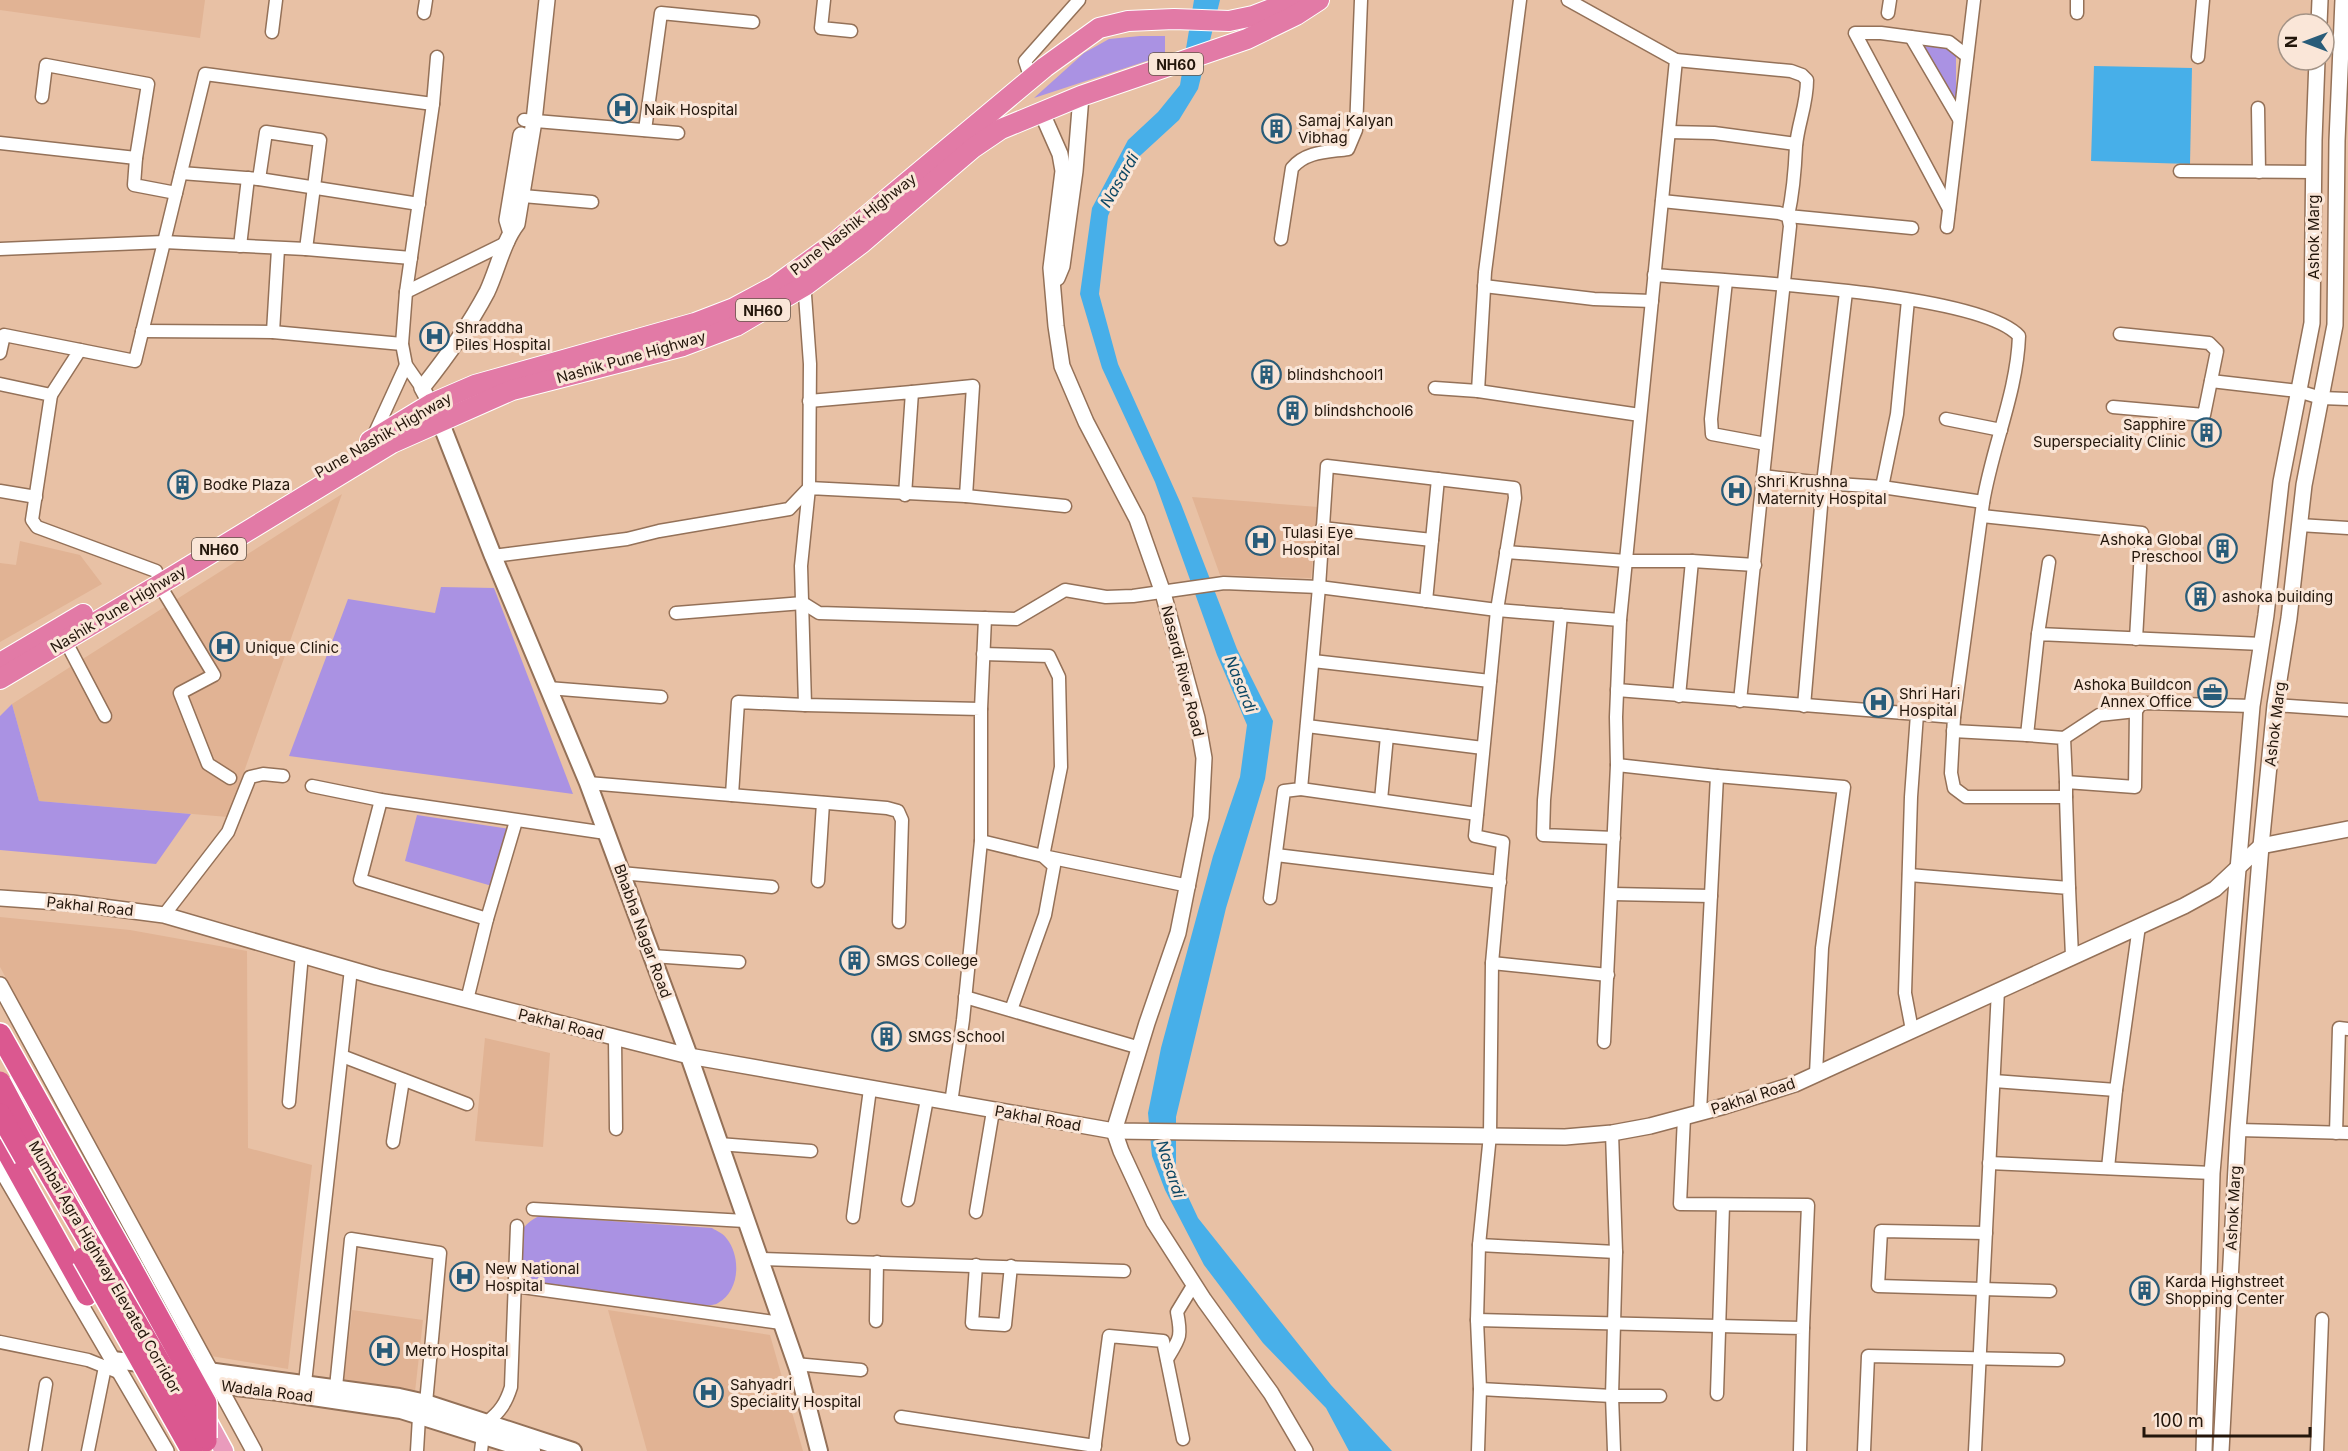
<svg xmlns="http://www.w3.org/2000/svg" width="2348" height="1451" font-family="Inter,sans-serif">
  <style>
    .built { fill: #e1b394 }
    .green { fill: #aa92e3 }
    .water { fill: #47afe9 }
    .lines { fill: none; stroke-linecap: round; stroke-linejoin: round }
    .minor-casing { stroke: #947158; stroke-width: 15 }
    .tertiary-casing { stroke: #947158; stroke-width: 18 }
    .secondary-casing { stroke: #947158; stroke-width: 20 }
    .primary-casing { stroke: #fff; stroke-width: 21 }
    .trunk-casing { stroke: #fff; stroke-width: 22 }
    .motorway-casing { stroke: #fff; stroke-width: 24 }
    .minor { stroke: #fff; stroke-width: 12 }
    .tertiary { stroke: #fff; stroke-width: 15 }
    .secondary { stroke: #fff; stroke-width: 16 }
    .primary { stroke: #e99bbc; stroke-width: 18 }
    .trunk { stroke: #e27aa6; stroke-width: 20 }
    .motorway { stroke: #db5890; stroke-width: 21 }
    .motorway-bridge-casing { stroke: #fff; stroke-width: 24; stroke-linecap: butt }
    .motorway-bridge { stroke: #db5890; stroke-width: 21 }
    .labels { text-anchor: middle; dominant-baseline: central; stroke-width: 6; stroke-linejoin: round; paint-order: stroke }
    .shield { fill: #fae6d8; stroke: #645448; stroke-width: 1.5 }
    .shield-label { font-size: 14px; font-weight: bold; fill: #23160b }
    .poi-label { font-size: 15px; fill: #23160b; stroke: #fae6d8; text-anchor: start }
    .street-label { font-size: 15px; fill: #23160b; stroke: #fae6d8 }
    .water-label { font-size: 16px; font-style: italic; fill: #0c4764; stroke: #fae6d8 }
  </style>
  <rect width="100%" height="100%" fill="#e8c1a5"/>
  <g class="built">
    <polygon points="0,0 205,0 200,38 0,10"/>
    <polygon points="342,494 228,817 39,801 12,704"/>
    <polygon points="1192,497 1318,507 1311,578 1220,575"/>
    <polygon points="20,541 80,555 102,584 0,642 0,563 16,565"/>
    <polygon points="0,917 130,930 247,951 248,1148 312,1165 288,1369 211,1356 0,967"/>
    <polygon points="485,1038 550,1053 543,1147 475,1141"/>
    <polygon points="352,1310 423,1320 415,1392 344,1380"/>
    <polygon points="608,1310 770,1335 803,1451 647,1451"/>
  </g>
  <g class="green">
    <polygon points="1140,36 1165,36 1165,55 1034,98 1084,53 1109,39"/>
    <polygon points="1918,39 1952,47 1956,52 1956,108"/>
    <polygon points="441,587 494,588 573,794 289,756 348,599 435,613"/>
    <polygon points="12,704 39,801 191,814 156,864 0,850 0,716"/>
    <polygon points="417,815 510,829 492,886 405,861"/>
    <path d="M539,1216L712,1228C717,1231 724,1234 727,1239C741,1257 740,1291 718,1303C714,1306 705,1305 700,1306L533,1283C522,1271 516,1249 522,1233C524,1224 532,1220 539,1216Z"/>
  </g>
  <g class="water">
    <polygon points="1194,0 1220,0 1198,89 1179,120 1130,165 1108,216 1099,294 1118,364 1181,504 1237,649 1273,721 1265,779 1226,908 1176,1117 1176,1171 1198,1218 1331,1385 1392,1451 1349,1451 1326,1408 1263,1343 1204,1265 1165,1190 1152,1156 1148,1113 1161,1048 1213,856 1240,777 1247,725 1217,655 1155,482 1102,368 1080,294 1092,208 1128,140 1158,112 1180,85"/>
    <polygon points="2094,66 2192,68 2190,164 2091,161"/>
  </g>
  <g class="lines">
    <defs>
      <g id="minor">
        <polyline points="824,0 821,28 851,31"/>
        <polyline points="1568,0 1676,60 1620,620 1616,717 1617,765 1604,1042"/>
        <polyline points="2077,0 2077,13"/>
        <polyline points="424,13 426,0"/>
        <polyline points="1888,13 1890,0"/>
        <polyline points="272,32 276,0"/>
        <polyline points="1911,37 1959,119"/>
        <polyline points="2198,57 2203,0"/>
        <path d="M1676,60L1791,71L1802,75L1807,80C1807,105 1798,123 1796,146C1795,170 1793,193 1788,216L1912,228"/>
        <polyline points="1031,79 1025,61 1079,0"/>
        <polyline points="2258,108 2259,172"/>
        <polyline points="524,120 678,133"/>
        <polyline points="645,130 661,13 753,22"/>
        <polyline points="1669,132 1714,133 1796,144"/>
        <polyline points="0,143 136,158 148,84 46,65 42,97"/>
        <polyline points="136,158 134,185 176,193"/>
        <polyline points="2180,171 2314,172"/>
        <polyline points="181,173 259,179 266,132 320,140 306,249"/>
        <polyline points="259,179 419,204"/>
        <polyline points="523,196 592,202"/>
        <polyline points="1662,201 1779,213 1788,216 1790,226 1763,476"/>
        <polyline points="1949,209 1855,33 1881,33 1949,42 1967,56"/>
        <polyline points="1947,227 1974,0"/>
        <path d="M1281,239L1292,168C1306,151 1328,152 1348,149L1356,130L1361,0"/>
        <polyline points="240,246 248,178"/>
        <polyline points="0,249 164,242 306,249 411,258"/>
        <path d="M1654,275C1723,281 1978,291 2019,336C2017,393 1992,447 1983,503C1973,574 1964,645 1954,717"/>
        <polyline points="1726,281 1711,419 1712,434 1766,444"/>
        <polyline points="1484,286 1594,299 1652,301"/>
        <polyline points="406,292 508,242"/>
        <polyline points="1846,292 1823,483 1882,487 1983,502"/>
        <polyline points="142,331 273,332 402,344"/>
        <polyline points="273,332 278,249"/>
        <polyline points="80,350 135,361 205,74 433,104"/>
        <polyline points="0,353 4,335 80,350 51,395"/>
        <polyline points="2211,381 2298,391 2321,398 2348,399"/>
        <polyline points="0,384 51,395 32,520 37,527 156,571"/>
        <polyline points="422,388 406,365 402,344 406,292 433,104 437,57"/>
        <polyline points="1435,388 1478,391 1640,415"/>
        <polyline points="1478,391 1485,272 1520,0"/>
        <polyline points="912,392 973,386 966,496"/>
        <polyline points="809,401 912,392 905,495"/>
        <polyline points="2113,407 2204,415 2217,351 2209,343 2120,334"/>
        <polyline points="1946,419 2001,430"/>
        <polyline points="373,437 406,365"/>
        <polyline points="1882,487 1897,414 1908,300"/>
        <polyline points="0,491 36,497"/>
        <polyline points="1982,516 2142,533 2136,639"/>
        <polyline points="2299,525 2348,528"/>
        <polyline points="1322,528 1432,540"/>
        <polyline points="1506,552 1626,561 1692,561 1755,565"/>
        <polyline points="493,556 627,539 659,531 789,509 809,488 810,364 804,281"/>
        <polyline points="159,584 214,675 180,693 208,764 230,778"/>
        <polyline points="1426,601 1438,479"/>
        <polyline points="676,613 803,603 819,613 1016,619 1065,590 1106,597 1133,596 1224,583 1319,587 1497,610 1620,620"/>
        <polyline points="1561,615 1544,800 1543,835 1614,838"/>
        <polyline points="2038,634 2049,562"/>
        <polyline points="65,640 105,716"/>
        <polyline points="983,654 1049,656 1059,677 1061,767 1043,856 1189,886"/>
        <polyline points="1313,661 1490,681"/>
        <polyline points="548,688 661,697"/>
        <polyline points="1617,690 1917,714 1911,797 1905,993 1912,1030"/>
        <polyline points="1679,696 1692,561"/>
        <polyline points="1740,701 1763,476 1823,483 1804,706"/>
        <polyline points="2275,705 2348,710"/>
        <polyline points="981,709 985,618"/>
        <polyline points="1917,714 1954,717 1951,773 1954,788 1966,797 2066,797 2069,888"/>
        <polyline points="1307,726 1483,748"/>
        <polyline points="1953,731 2027,735 2038,634 2262,644"/>
        <polyline points="2027,735 2064,738 2066,782"/>
        <polyline points="2064,738 2099,715 2136,711"/>
        <polyline points="1617,765 1717,776 1700,1112"/>
        <polyline points="1717,776 1844,787 1822,948 1816,1074"/>
        <polyline points="588,783 887,808 898,811 902,820 899,922"/>
        <polyline points="312,786 381,800 606,833"/>
        <polyline points="1301,789 1477,814"/>
        <polyline points="732,795 738,702 805,705"/>
        <polyline points="2066,797 2066,782 2135,787 2136,711 2140,705 2146,703 2252,706"/>
        <polyline points="381,800 360,880 487,919"/>
        <polyline points="1381,800 1387,736"/>
        <polyline points="981,841 1043,856 1054,866 1045,915 1011,1010"/>
        <polyline points="1276,855 1500,882"/>
        <polyline points="621,873 772,887"/>
        <polyline points="1909,875 2069,888 2072,956"/>
        <polyline points="818,881 823,803"/>
        <polyline points="1612,894 1711,896"/>
        <polyline points="1270,898 1284,791 1301,789 1319,587 1327,466 1514,488 1515,498 1497,610 1475,836 1503,842 1492,963 1490,1135 1479,1245 1477,1320 1480,1389 1478,1451"/>
        <polyline points="164,915 228,832 250,777 263,774 283,776"/>
        <polyline points="652,956 739,962"/>
        <polyline points="1492,963 1608,975"/>
        <polyline points="965,997 1140,1048"/>
        <polyline points="467,1000 487,919 516,821"/>
        <polyline points="615,1038 616,1129"/>
        <polyline points="342,1056 467,1104"/>
        <polyline points="1994,1081 2116,1090 2139,926"/>
        <polyline points="289,1102 302,954"/>
        <polyline points="951,1103 963,1020 981,841 981,709 805,705 801,566 809,488 966,496 1065,506"/>
        <polyline points="1684,1117 1680,1204 1808,1205 1803,1328"/>
        <polyline points="2238,1130 2348,1133"/>
        <polyline points="1612,1133 1616,1252 1612,1396 1614,1451"/>
        <polyline points="2336,1133 2339,1028 2348,1029"/>
        <polyline points="393,1142 403,1080"/>
        <polyline points="719,1144 811,1151"/>
        <polyline points="1989,1163 2212,1173"/>
        <polyline points="2108,1168 2116,1090"/>
        <polyline points="908,1200 927,1099"/>
        <polyline points="533,1209 745,1221"/>
        <polyline points="976,1212 993,1111"/>
        <polyline points="853,1217 870,1089"/>
        <polyline points="1986,1233 1881,1231 1878,1286 2050,1291"/>
        <polyline points="1479,1245 1616,1252"/>
        <polyline points="759,1259 1124,1271"/>
        <polyline points="976,1265 972,1323 1005,1325 1011,1266"/>
        <polyline points="515,1286 781,1323"/>
        <polyline points="1477,1320 1803,1328 1800,1451"/>
        <polyline points="876,1321 877,1262"/>
        <polyline points="0,1342 88,1360 118,1372"/>
        <path d="M1167,1359C1180,1338 1182,1337 1177,1312L1194,1284"/>
        <polyline points="795,1364 861,1370"/>
        <polyline points="305,1383 351,969"/>
        <polyline points="336,1387 351,1239 440,1253 426,1403"/>
        <polyline points="1480,1389 1612,1396 1660,1396"/>
        <polyline points="1717,1394 1723,1205"/>
        <polyline points="901,1417 1095,1446"/>
        <path d="M487,1422C500,1412 506,1403 511,1387L517,1226"/>
        <polyline points="35,1451 46,1384"/>
        <polyline points="88,1451 105,1367"/>
        <polyline points="417,1451 419,1417"/>
        <polyline points="481,1451 483,1435"/>
        <polyline points="1094,1451 1109,1336 1163,1341 1183,1439"/>
        <polyline points="1864,1451 1868,1356 2058,1360"/>
        <polyline points="1975,1451 1998,990"/>
        <polyline points="2317,1451 2322,1319"/>
      </g>
      <g id="tertiary">
        <polyline points="2319,24 2320,0"/>
        <polyline points="1041,111 1060,154 1063,171 1051,268 1056,326 1062,366 1086,422 1137,519 1163,593 1197,718 1204,758 1201,817 1178,933 1147,1023 1114,1131 1121,1151 1154,1222 1204,1300 1271,1393 1305,1451"/>
        <polyline points="510,230 507,220 521,135"/>
        <polyline points="1057,278 1062,266 1075,171 1081,96"/>
        <path d="M435,412L422,388C446,358 469,326 487,292C497,271 503,242 517,224L534,121L547,0"/>
        <polyline points="0,898 72,903 164,915 377,977 689,1056 1114,1131 1565,1137 1612,1133 1650,1126 1725,1106 1795,1084 2184,906 2215,889 2261,846 2348,829"/>
        <polyline points="0,985 254,1451"/>
        <polyline points="0,1167 166,1451"/>
        <polyline points="2204,1451 2212,1173 2252,706 2266,615 2281,482 2312,323 2314,140 2317,60"/>
        <polyline points="2221,1451 2238,1130 2261,846 2275,705 2289,618 2304,485 2335,325 2337,141 2343,0"/>
      </g>
      <g id="secondary">
        <polyline points="440,421 493,556 588,783 689,1056 798,1369 819,1451"/>
        <polyline points="112,1360 150,1364"/>
        <polyline points="179,1367 399,1397 426,1403 573,1451"/>
        <polyline points="185,1381 279,1392 401,1410 532,1451"/>
      </g>
      <polyline id="primary" points="206,1418 224,1451"/>
      <g id="trunk">
        <polyline points="370,441 431,404 475,385 695,323 734,308 775,286 837,241 1045,67 1099,28 1128,21 1174,19 1229,21 1253,16 1295,0"/>
        <polyline points="0,663 83,614"/>
        <polyline points="0,679 172,577 392,443 512,390 683,346 736,326 806,285 862,243 973,148 1001,129 1081,96 1247,39 1296,15 1319,0"/>
      </g>
      <g id="motorway">
        <polyline points="0,1034 132,1269"/>
        <polyline points="0,1139 87,1295"/>
      </g>
    </defs>
    <use href="#minor" class="minor-casing"/>
    <use href="#tertiary" class="tertiary-casing"/>
    <use href="#secondary" class="secondary-casing"/>
    <use href="#primary" class="primary-casing"/>
    <use href="#trunk" class="trunk-casing"/>
    <use href="#motorway" class="motorway-casing"/>
    <use href="#minor" class="minor"/>
    <use href="#tertiary" class="tertiary"/>
    <use href="#secondary" class="secondary"/>
    <use href="#primary" class="primary"/>
    <use href="#trunk" class="trunk"/>
    <use href="#motorway" class="motorway"/>
    <defs>
      <g id="motorway-bridge">
        <polyline points="0,1082 42,1161 206,1441"/>
        <polyline points="0,1114 25,1158"/>
        <polyline points="83,1258 192,1451"/>
        <polyline points="132,1269 206,1403 206,1438"/>
      </g>
    </defs>
    <use href="#motorway-bridge" class="motorway-bridge-casing"/>
    <use href="#motorway-bridge" class="motorway-bridge"/>
  </g>
  <defs>
    <symbol id="hospital-ring" viewBox="-11 -11 22 22"><circle r="9.5" fill="#fae6d8" stroke="#295c79" stroke-width="1.5"/><path d="M-5-5h3v3.5h4V-5h3V5h-3V1.5h-4V5h-3Z" fill="#295c79"/></symbol>
    <symbol id="building-ring" viewBox="-11 -11 22 22"><circle r="9.5" fill="#fae6d8" stroke="#295c79" stroke-width="1.5"/><path d="M-4-6H4V6H1V3H-1V6H-4ZM-2.5-4.3h1.7v1.8h-1.7ZM.8-4.3h1.7v1.8H.8ZM-2.5-1h1.7V.8h-1.7ZM.8-1h1.7V.8H.8Z" fill="#295c79"/></symbol>
    <symbol id="office-ring" viewBox="-11 -11 22 22"><circle r="9.5" fill="#fae6d8" stroke="#295c79" stroke-width="1.5"/><path d="M-6-3h4V-5.5h4V-3h4V5H-6ZM-1-4.5V-3h2v-1.5ZM-6 0V1H6V0Z" fill="#295c79"/></symbol>
  </defs>
  <g fill-rule="evenodd">
    <use href="#hospital-ring" x="606" y="92" width="33" height="33"/>
    <use href="#building-ring" x="1260" y="112" width="33" height="33"/>
    <use href="#hospital-ring" x="418" y="320" width="33" height="33"/>
    <use href="#building-ring" x="1250" y="358" width="33" height="33"/>
    <use href="#building-ring" x="1276" y="394" width="33" height="33"/>
    <use href="#building-ring" x="2190" y="416" width="33" height="33"/>
    <use href="#building-ring" x="166" y="468" width="33" height="33"/>
    <use href="#hospital-ring" x="1720" y="474" width="33" height="33"/>
    <use href="#hospital-ring" x="1244" y="524" width="33" height="33"/>
    <use href="#building-ring" x="2206" y="532" width="33" height="33"/>
    <use href="#building-ring" x="2184" y="580" width="33" height="33"/>
    <use href="#hospital-ring" x="208" y="630" width="33" height="33"/>
    <use href="#office-ring" x="2196" y="676" width="33" height="33"/>
    <use href="#hospital-ring" x="1862" y="686" width="33" height="33"/>
    <use href="#building-ring" x="838" y="944" width="33" height="33"/>
    <use href="#building-ring" x="870" y="1020" width="33" height="33"/>
    <use href="#hospital-ring" x="448" y="1260" width="33" height="33"/>
    <use href="#building-ring" x="2128" y="1274" width="33" height="33"/>
    <use href="#hospital-ring" x="368" y="1334" width="33" height="33"/>
    <use href="#hospital-ring" x="692" y="1376" width="33" height="33"/>
  </g>
  <g class="labels">
    <g class="shield">
      <rect x="1149" y="53" width="54" height="22" rx="4.5"/>
      <rect x="736" y="299" width="54" height="22" rx="4.5"/>
      <rect x="192" y="538" width="54" height="22" rx="4.5"/>
    </g>
    <g class="shield-label">
      <text x="1176" y="64">NH60</text>
      <text x="763" y="310">NH60</text>
      <text x="219" y="549">NH60</text>
    </g>
    <g class="poi-label">
      <text x="644" y="109">Naik Hospital</text>
      <text x="1298" y="120">Samaj Kalyan<tspan x="1298" dy="17">Vibhag</tspan></text>
      <text x="455" y="327">Shraddha<tspan x="455" dy="17">Piles Hospital</tspan></text>
      <text x="1287" y="374">blindshchool1</text>
      <text x="1314" y="410">blindshchool6</text>
      <text x="2186" y="424" text-anchor="end">Sapphire<tspan x="2186" dy="17">Superspeciality Clinic</tspan></text>
      <text x="1757" y="481">Shri Krushna<tspan x="1757" dy="17">Maternity Hospital</tspan></text>
      <text x="203" y="484">Bodke Plaza</text>
      <text x="1282" y="532">Tulasi Eye<tspan x="1282" dy="17">Hospital</tspan></text>
      <text x="2202" y="539" text-anchor="end">Ashoka Global<tspan x="2202" dy="17">Preschool</tspan></text>
      <text x="2222" y="596">ashoka building</text>
      <text x="245" y="647">Unique Clinic</text>
      <text x="2192" y="684" text-anchor="end">Ashoka Buildcon<tspan x="2192" dy="17">Annex Office</tspan></text>
      <text x="1899" y="693">Shri Hari<tspan x="1899" dy="17">Hospital</tspan></text>
      <text x="876" y="960">SMGS College</text>
      <text x="908" y="1036">SMGS School</text>
      <text x="485" y="1268">New National<tspan x="485" dy="17">Hospital</tspan></text>
      <text x="2165" y="1281">Karda Highstreet<tspan x="2165" dy="17">Shopping Center</tspan></text>
      <text x="405" y="1350">Metro Hospital</text>
      <text x="730" y="1384">Sahyadri<tspan x="730" dy="17">Speciality Hospital</tspan></text>
    </g>
    <g class="street-label">
      <text transform="translate(853 224) rotate(-38)">Pune Nashik Highway</text>
      <text transform="translate(2313 237) rotate(-90)">Ashok Marg</text>
      <text transform="translate(631 357) rotate(-16)">Nashik Pune Highway</text>
      <text transform="translate(383 435) rotate(-30)">Pune Nashik Highway</text>
      <text transform="translate(118 609) rotate(-31)">Nashik Pune Highway</text>
      <text transform="translate(1183 671) rotate(76)">Nasardi River Road</text>
      <text transform="translate(2275 724) rotate(-83)">Ashok Marg</text>
      <text transform="translate(90 906) rotate(6)">Pakhal Road</text>
      <text transform="translate(643 931) rotate(70)">Bhabha Nagar Road</text>
      <text transform="translate(561 1024) rotate(14)">Pakhal Road</text>
      <text transform="translate(1753 1096) rotate(-18)">Pakhal Road</text>
      <text transform="translate(1038 1118) rotate(10)">Pakhal Road</text>
      <text transform="translate(2233 1208) rotate(-87)">Ashok Marg</text>
      <text transform="translate(105 1267) rotate(60)">Mumbai Agra Highway Elevated Corridor</text>
      <text transform="translate(267 1391) rotate(7)">Wadala Road</text>
    </g>
    <g class="water-label">
      <text transform="translate(1119 180) rotate(-60)">Nasardi</text>
      <text transform="translate(1241 684) rotate(68)">Nasardi</text>
      <text transform="translate(1171 1169) rotate(72)">Nasardi</text>
    </g>
  </g>
  <g transform="translate(2306 42) rotate(270)"><circle r="28" fill="#fae6d8" stroke="#a49386" stroke-width="1.5"/>
  <path d="M0-4.5L10 22L0 15L-10 22Z" fill="#295c79"/>
  <text y="-9" font-size="16" font-weight="bold" text-anchor="middle" fill="#23160b">N</text>
  </g>
  <path d="M2144 1427v9h166v-9" fill="none" stroke="#23160b" stroke-width="3"/>
  <text x="2153" y="1427" font-size="18" fill="#23160b" stroke="#fae6d8" stroke-width="4.5" paint-order="stroke">100 m</text>
</svg>
